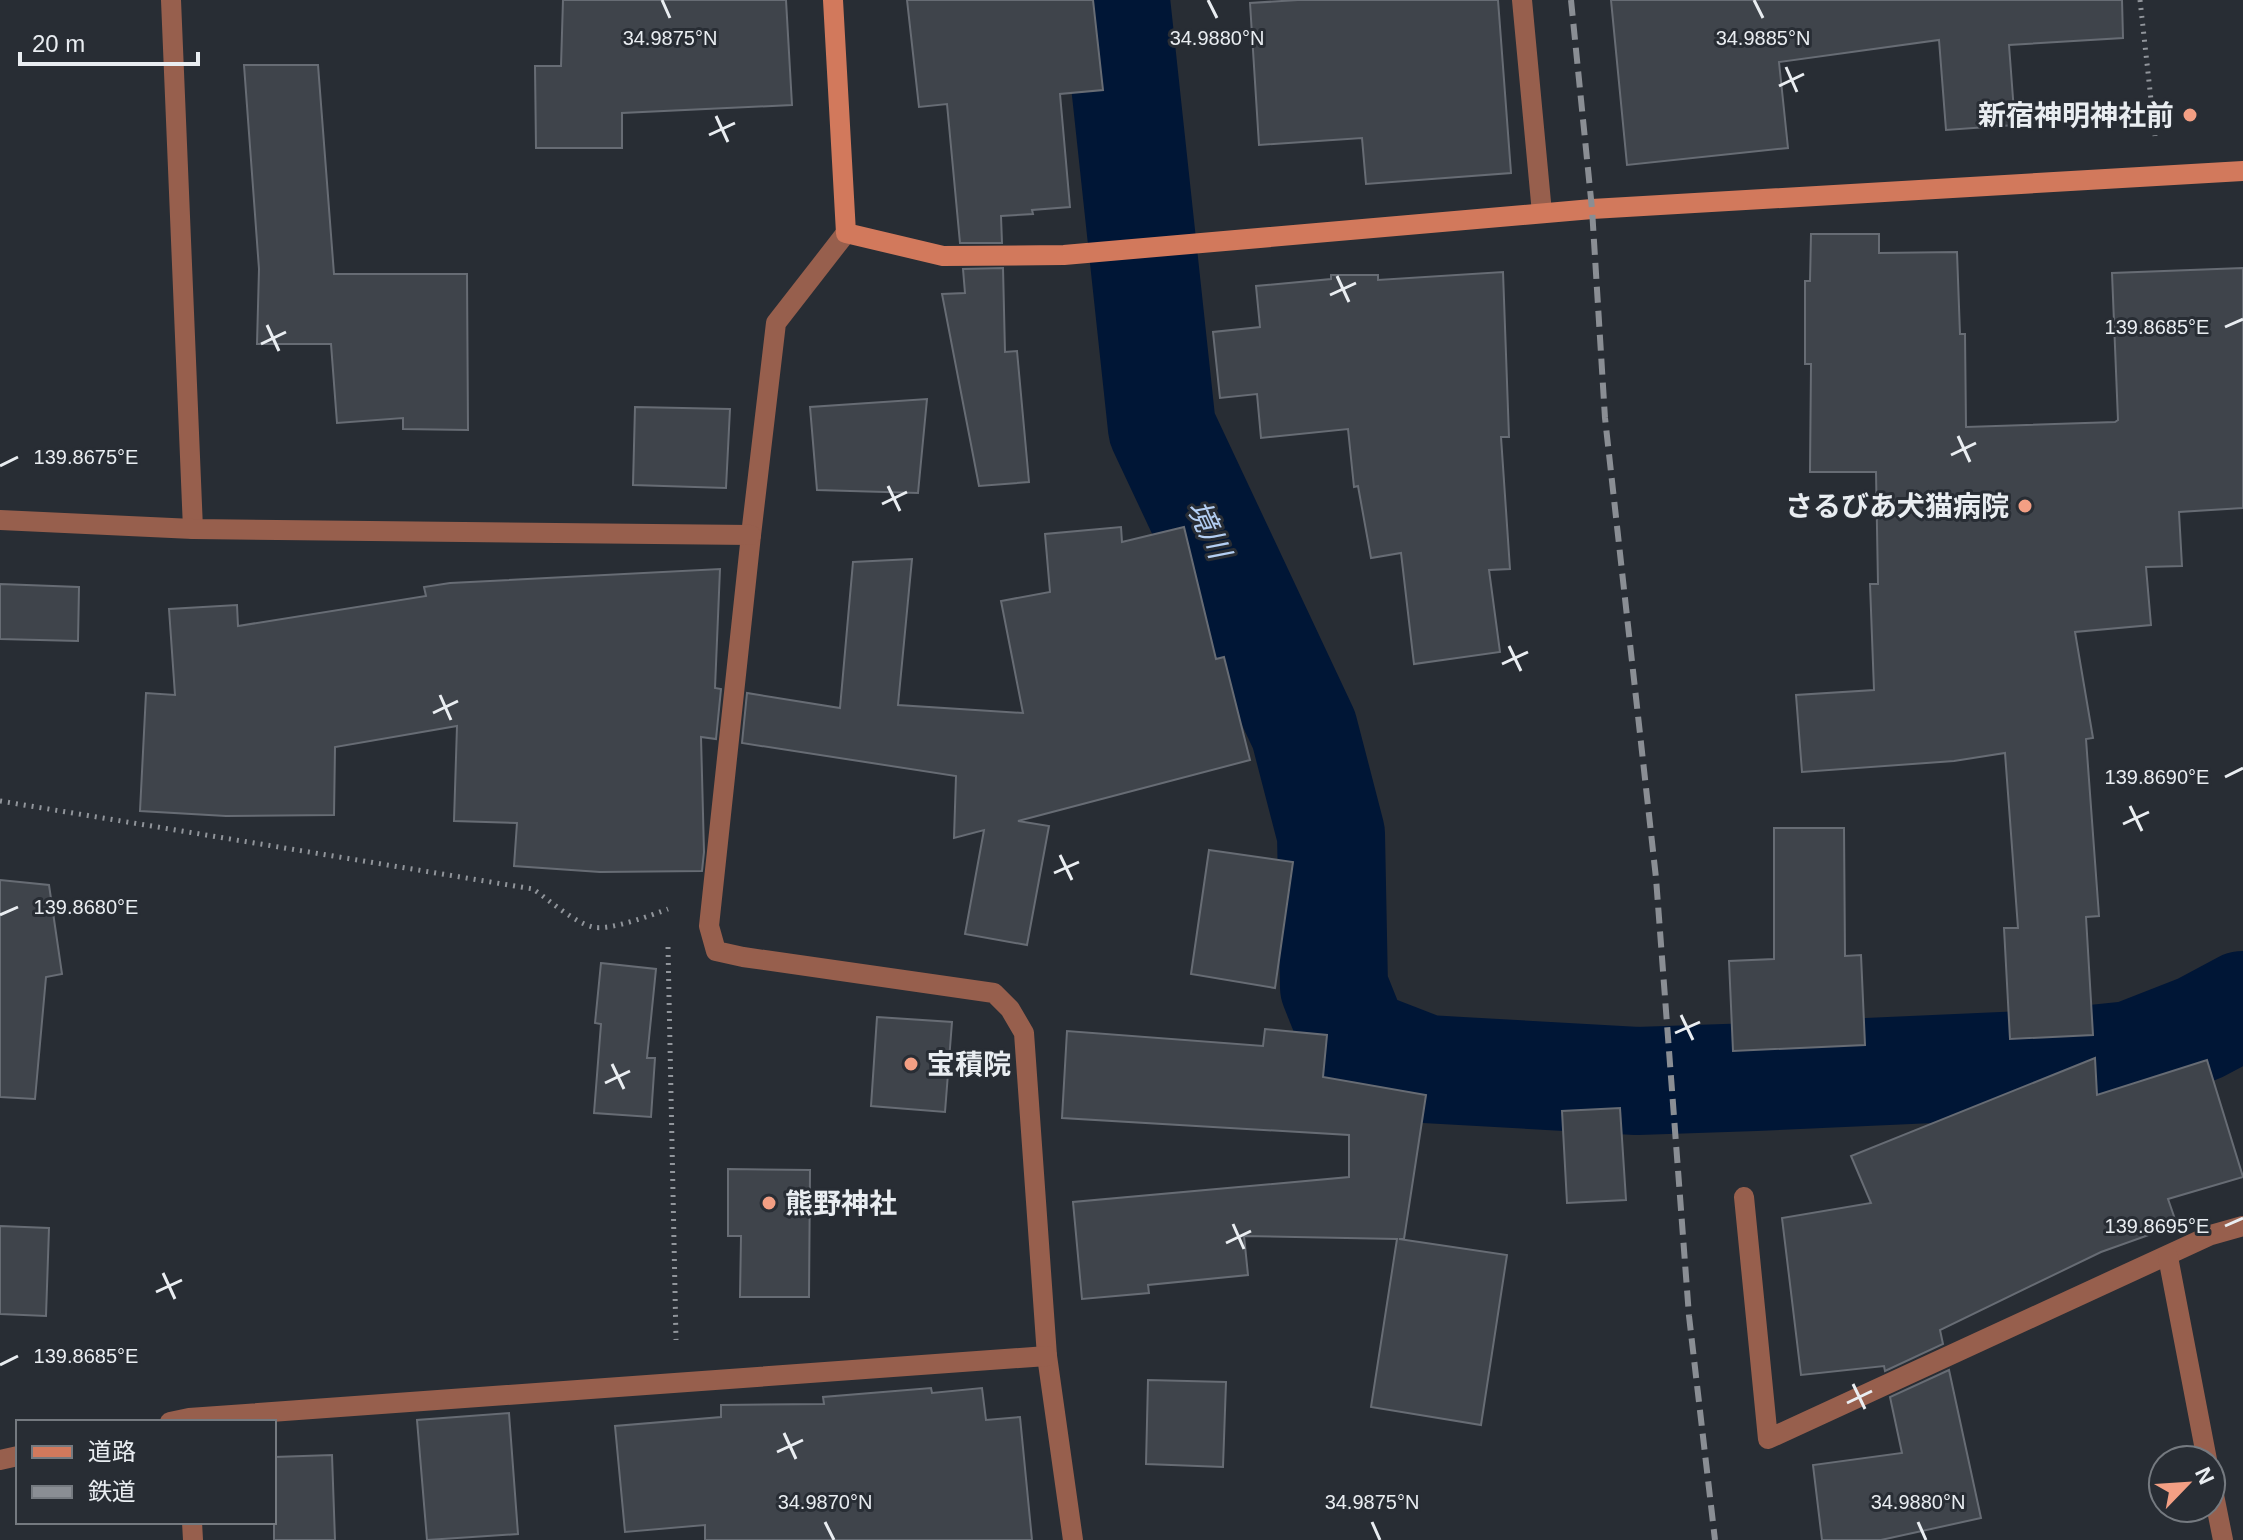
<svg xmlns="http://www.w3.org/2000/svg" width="2243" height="1540" font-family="Arial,'Noto Sans JP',sans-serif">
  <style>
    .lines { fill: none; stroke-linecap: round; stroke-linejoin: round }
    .river { stroke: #001636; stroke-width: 108 }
    .building { fill: #3f444b; stroke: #676c74; stroke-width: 2 }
    .path { stroke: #91959b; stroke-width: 5; stroke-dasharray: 2 6; stroke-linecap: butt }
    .street { stroke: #975f4d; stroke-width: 20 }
    .secondary { stroke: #d2795c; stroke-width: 20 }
    .rail { stroke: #8a8e94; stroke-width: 6; stroke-dasharray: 16 8; stroke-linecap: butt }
    .ticks { fill: none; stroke: #e9edf1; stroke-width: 3 }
    .poi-dot { fill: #f39f84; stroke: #282d34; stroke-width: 3 }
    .labels { text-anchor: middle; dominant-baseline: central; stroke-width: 6; stroke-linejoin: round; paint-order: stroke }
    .poi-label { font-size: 28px; font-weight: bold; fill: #e9edf1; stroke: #282d34; text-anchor: end }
    .water-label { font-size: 30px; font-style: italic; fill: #b3cef2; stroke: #282d34 }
    .ticks-label { font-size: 20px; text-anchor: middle; fill: #e9edf1; stroke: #282d34; stroke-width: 6; stroke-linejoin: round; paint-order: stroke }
  </style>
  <rect width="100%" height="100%" fill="#282d34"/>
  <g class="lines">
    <polyline class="river" points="1116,0 1162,428 1304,730 1331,834 1334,987 1356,1042 1426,1069 1637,1081 1755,1077 2044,1064 2131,1055 2200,1028 2243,1005"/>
  </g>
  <g class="building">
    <polygon points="563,0 786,0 792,105 622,113 622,148 536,148 535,66 561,66"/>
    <polygon points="907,0 1093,0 1103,90 1060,94 1070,207 1032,210 1033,214 1001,216 1002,243 960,243 947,104 919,107"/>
    <polygon points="1298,0 1498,0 1511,173 1366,184 1362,138 1259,145 1250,3"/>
    <polygon points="1611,0 2122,0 2123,38 2009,45 2015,125 1946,130 1939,40 1779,62 1788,148 1627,165"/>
    <polygon points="244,65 318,65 334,274 467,274 468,430 403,429 403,418 337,423 331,344 257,344 259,269"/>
    <polygon points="1811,234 1879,234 1879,253 1957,252 1960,334 1965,334 1966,427 2115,422 2118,420 2112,273 2243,268 2243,508 2179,512 2182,566 2146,567 2151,625 2075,632 2093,738 2086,739 2099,916 2086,917 2093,1035 2010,1039 2004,928 2018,928 2005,753 1954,761 1802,772 1796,695 1874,690 1870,584 1878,584 1876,472 1810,472 1811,364 1805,364 1805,281 1810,281"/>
    <polygon points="1003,268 1005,352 1017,351 1029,482 979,486 942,294 965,293 963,269"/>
    <polygon points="1503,272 1509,437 1501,437 1510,569 1489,570 1500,652 1414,664 1401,553 1371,558 1358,486 1354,487 1348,429 1261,438 1257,394 1220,398 1213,332 1260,327 1256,286 1331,279 1331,275 1378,275 1378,280"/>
    <polygon points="927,399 918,493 817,490 810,407"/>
    <polygon points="635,407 730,409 726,488 633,485"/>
    <polygon points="1121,527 1122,542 1184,527 1216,659 1224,657 1250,760 1018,821 1049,826 1027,945 965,934 984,830 954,838 956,776 742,743 747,693 840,708 853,562 912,559 898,705 1023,713 1001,601 1050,592 1045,534"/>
    <polygon points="720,569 715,688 721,689 716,739 701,737 704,852 702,871 600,872 514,866 517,823 454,821 457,726 335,747 334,815 226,816 140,811 146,693 175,695 169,609 237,605 238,626 426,596 424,587 450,583"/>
    <polygon points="0,584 79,587 78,641 0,639"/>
    <polygon points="1774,828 1844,828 1845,956 1861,955 1865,1045 1733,1051 1729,961 1774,959"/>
    <polygon points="1209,850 1293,862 1275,988 1191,974"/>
    <polygon points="0,880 49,885 62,974 46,977 35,1099 0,1097"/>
    <polygon points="601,963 656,969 647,1058 655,1058 651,1117 594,1113 601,1024 595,1023"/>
    <polygon points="877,1017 952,1022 945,1112 871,1106"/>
    <polygon points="1265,1029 1327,1035 1323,1077 1426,1095 1404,1239 1399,1239 1507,1255 1481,1425 1371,1407 1397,1239 1244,1236 1248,1275 1148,1285 1149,1293 1082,1299 1073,1202 1349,1177 1349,1135 1062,1118 1067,1031 1263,1046"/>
    <polygon points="2095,1058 2097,1095 2207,1060 2243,1177 2168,1199 2177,1225 2101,1252 1940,1330 1943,1344 1885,1371 1884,1366 1801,1375 1782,1218 1871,1203 1851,1156"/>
    <polygon points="1620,1108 1626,1200 1567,1203 1562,1111"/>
    <polygon points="728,1169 810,1170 809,1297 740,1297 741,1236 728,1236"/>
    <polygon points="0,1226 49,1228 46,1316 0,1314"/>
    <polygon points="1949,1370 1981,1518 1881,1540 1822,1540 1813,1465 1902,1453 1890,1397"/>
    <polygon points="1148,1380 1226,1382 1223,1467 1146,1464"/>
    <polygon points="931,1388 932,1393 982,1388 986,1420 1020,1417 1032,1540 705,1540 705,1525 625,1532 615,1426 721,1417 721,1405 824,1404 823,1397"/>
    <polygon points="509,1413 518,1534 427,1540 417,1420"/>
    <polygon points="332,1455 335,1540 274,1540 274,1457"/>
  </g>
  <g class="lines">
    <g class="path">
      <polyline points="2140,0 2155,136"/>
      <path d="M0,801L533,889C549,900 575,923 593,927C609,931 652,915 668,909"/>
      <polyline points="668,947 676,1340"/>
    </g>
    <g class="street">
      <polyline points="171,0 193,529"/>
      <polyline points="1522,0 1542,213"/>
      <polyline points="846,233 776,323 751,535 709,926 716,951 743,957 994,993 1010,1009 1024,1033 1047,1356 1073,1540"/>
      <polyline points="0,520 193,529 751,535"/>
      <polyline points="1744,1197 1768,1439 2211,1235 2243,1226"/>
      <polyline points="2168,1257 2207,1460"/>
      <polyline points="170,1422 189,1418 1047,1356"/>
      <polyline points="0,1460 18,1456"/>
      <polyline points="2211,1480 2223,1540"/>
      <polyline points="192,1522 193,1540"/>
    </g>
    <polyline class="secondary" points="833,0 846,233 943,256 1064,255 1592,209 2243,171"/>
    <polyline class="rail" points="1571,0 1592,209 1605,418 1656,878 1689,1316 1715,1540"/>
  </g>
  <path class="ticks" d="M662,0L670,18M1208,0L1217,18M1754,0L1763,18M1786,67L1797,92M1779,86L1804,74M716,116L728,142M709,135L735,123M1337,276L1349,302M1330,295L1356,283M267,325L279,351M2225,327L2243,319M261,344L286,332M1958,436L1970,462M1951,455L1976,443M0,466L18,457M888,486L900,511M882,504L907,492M1509,646L1521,671M1502,664L1528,652M440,695L451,720M433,713L458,701M2225,777L2243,768M2130,806L2142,831M2123,824L2149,812M1060,855L1072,880M1054,873L1079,862M0,915L18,907M1681,1015L1693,1040M1675,1033L1700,1022M612,1064L624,1089M605,1083L630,1071M1233,1224L1244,1249M2225,1226L2243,1218M1226,1243L1251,1231M163,1273L175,1299M156,1292L182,1280M0,1365L18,1356M1853,1384L1865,1409M1847,1403L1872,1391M784,1433L796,1459M777,1452L803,1440M825,1522L834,1540M1372,1522L1380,1540M1918,1522L1926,1540"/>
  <g class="poi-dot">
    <circle cx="2190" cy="115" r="8"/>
    <circle cx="2025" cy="506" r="8"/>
    <circle cx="911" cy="1064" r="8"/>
    <circle cx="769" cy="1203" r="8"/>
  </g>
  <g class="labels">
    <g class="poi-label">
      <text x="2174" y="115">新宿神明神社前</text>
      <text x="2009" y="506">さるびあ犬猫病院</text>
      <text x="927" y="1064" text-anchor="start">宝積院</text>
      <text x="785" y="1203" text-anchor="start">熊野神社</text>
    </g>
    <g class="water-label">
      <text transform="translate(1209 529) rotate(65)">境川</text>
    </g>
  </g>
  <g class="ticks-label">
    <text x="670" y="45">34.9875°N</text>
    <text x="1217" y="45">34.9880°N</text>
    <text x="1763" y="45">34.9885°N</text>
    <text x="2157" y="334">139.8685°E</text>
    <text x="86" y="464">139.8675°E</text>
    <text x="2157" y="784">139.8690°E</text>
    <text x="86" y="914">139.8680°E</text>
    <text x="2157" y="1233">139.8695°E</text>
    <text x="86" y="1363">139.8685°E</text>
    <text x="825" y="1509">34.9870°N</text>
    <text x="1372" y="1509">34.9875°N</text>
    <text x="1918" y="1509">34.9880°N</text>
  </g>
  <rect x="16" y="1420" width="260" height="104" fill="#282d34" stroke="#757a80" stroke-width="2"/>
  <rect x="32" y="1446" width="40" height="12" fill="#d2795c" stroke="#757a80" stroke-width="2"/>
  <text x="88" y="1460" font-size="24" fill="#e9edf1">道路</text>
  <rect x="32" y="1486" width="40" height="12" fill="#8a8e94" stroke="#757a80" stroke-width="2"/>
  <text x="88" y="1500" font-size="24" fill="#e9edf1">鉄道</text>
  <g transform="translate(2187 1484) rotate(65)"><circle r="38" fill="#282d34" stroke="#757a80" stroke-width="2"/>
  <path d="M0-6L14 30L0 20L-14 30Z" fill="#f39f84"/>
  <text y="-12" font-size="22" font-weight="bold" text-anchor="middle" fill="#e9edf1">N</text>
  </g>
  <path d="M20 52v12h178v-12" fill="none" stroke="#e9edf1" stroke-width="4"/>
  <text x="32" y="52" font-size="24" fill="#e9edf1" stroke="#282d34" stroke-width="6" paint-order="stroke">20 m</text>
</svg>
